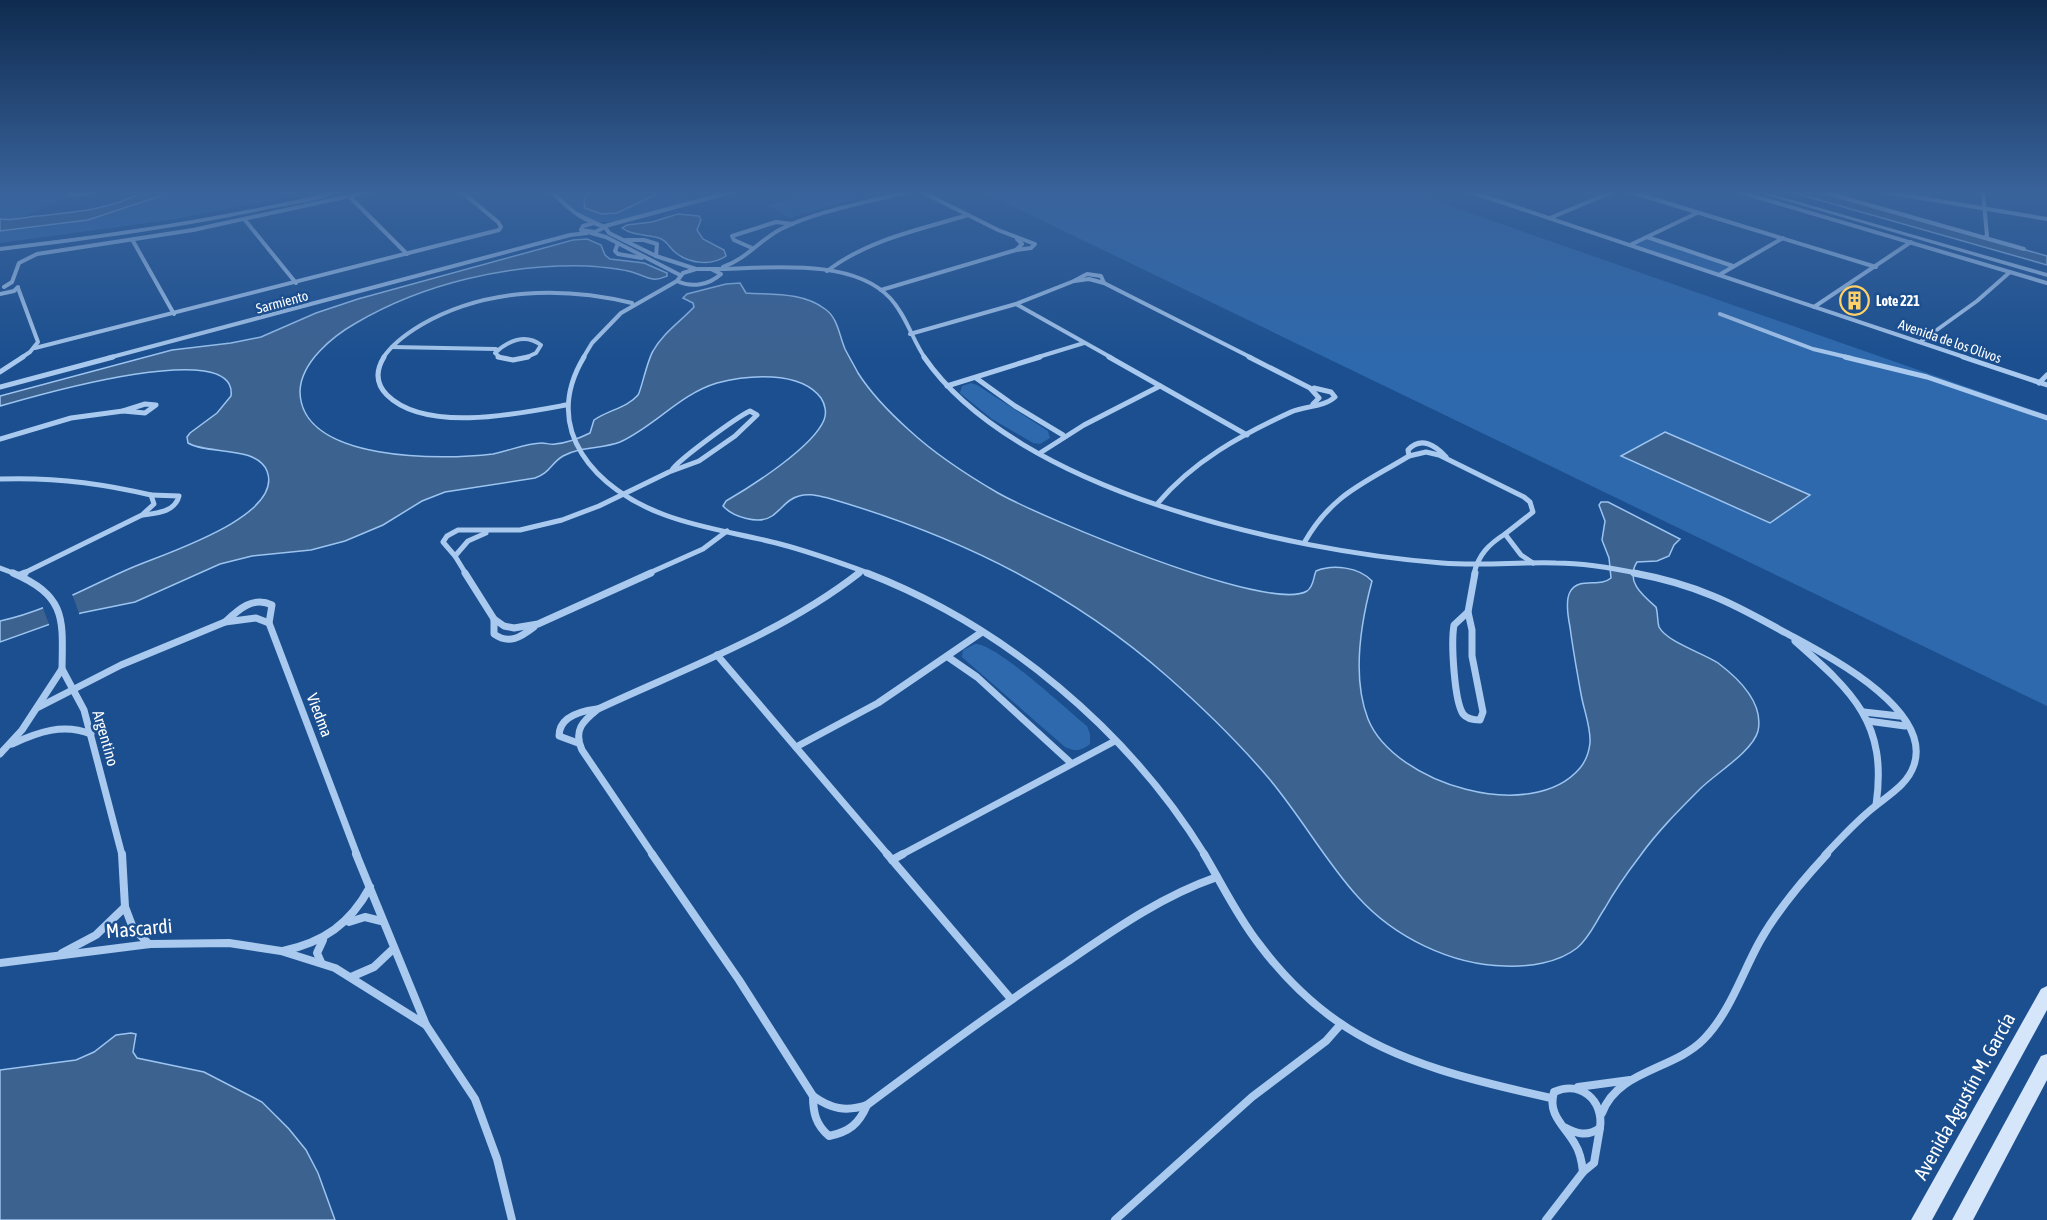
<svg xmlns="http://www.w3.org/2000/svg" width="2047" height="1220" font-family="'Asap Condensed',sans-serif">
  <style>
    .green { fill: #2e69ad }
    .water { fill: #3c6290; stroke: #9cc4f0; stroke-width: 1.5 }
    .pier { fill: #1b4f8f }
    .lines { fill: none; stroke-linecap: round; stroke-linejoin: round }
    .minor-far3 { stroke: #a9c9ee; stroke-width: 4 }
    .minor-far2 { stroke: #a9c9ee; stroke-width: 5 }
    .minor-far1 { stroke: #a9c9ee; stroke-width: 7 }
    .minor { stroke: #a9c9ee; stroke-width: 8 }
    .tertiary { fill: #a9c9ee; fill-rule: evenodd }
    .secondary { fill: #d6e6fa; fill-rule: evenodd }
    .labels { text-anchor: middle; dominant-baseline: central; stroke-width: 5; stroke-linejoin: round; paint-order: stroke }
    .far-poi-label { font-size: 14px; font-weight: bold; fill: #fff; stroke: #1b4f8f; text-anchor: start }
    .far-street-label { font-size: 14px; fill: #fff; stroke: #1b4f8f }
    .street-label { font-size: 16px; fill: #fff; stroke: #1b4f8f }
    .near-street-label { font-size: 20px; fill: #fff; stroke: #1b4f8f }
  </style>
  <rect width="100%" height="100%" fill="#1b4f8f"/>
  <g class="green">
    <polygon points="0,192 65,192 62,194 68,197 15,220 0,219"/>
    <path d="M172,192H313L176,219L0,243V231C36,228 72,225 106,214C128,207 149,198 172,192Z"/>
    <path d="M557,192H671L692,200C670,206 613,227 593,221C579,216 567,201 557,192Z"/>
    <polygon points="819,192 845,192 858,198 789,218 768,205"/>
    <polygon points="983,192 1410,192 2047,415 2047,706"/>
    <polygon points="1647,237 1733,266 1719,275 1630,245"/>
    <polygon points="971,383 977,385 1048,431 1050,438 1040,444 1033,443 992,419 960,393 962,386"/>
    <path d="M975,644C996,643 1067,710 1087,726L1090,734V744C1081,751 1075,752 1065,747L962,657L963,650Z"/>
  </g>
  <g class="water">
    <path d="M143,192H172L88,220L0,231V219C13,221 25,217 38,216C75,212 109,210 143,192Z"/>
    <polygon points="588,192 659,192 659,193 617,213 601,214 585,208 584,202"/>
    <polygon points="1791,192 1819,192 2047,256 2047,265"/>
    <path d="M678,214L699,216L701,220L697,230L703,239L724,250L726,256C712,266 690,264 676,253C669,248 667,240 659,238C646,234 633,236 622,228L627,225L652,222Z"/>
    <path d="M587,239L601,245L605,255L610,259L644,263L667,273V276C662,278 658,280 653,279C646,278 639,274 632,272C617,268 602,267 587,266C508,264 424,283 356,323C333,336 301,362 300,391C300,463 446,460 493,454C509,451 526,443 542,443C546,443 551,445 555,444C566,443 580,438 590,433L594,420C608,410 627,408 638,395C641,391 647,361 653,351C663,333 680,322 694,307L693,303L683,298L687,294L726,284L740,283L746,293C773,295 802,292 825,309C838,318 839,335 845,349C849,357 854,365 858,373C872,395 890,413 909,430C936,455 967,475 998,493C1041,517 1269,614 1307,591C1314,586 1313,578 1316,571C1333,564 1359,567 1372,581C1361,622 1352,678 1368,719C1394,784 1532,825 1580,768C1585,762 1589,752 1590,743C1591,727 1584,711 1581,694C1577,672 1573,650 1570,627C1568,617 1565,601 1570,592C1579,576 1600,588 1611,578L1609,558L1602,540L1605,521L1599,505L1601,502H1608L1680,539L1674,545L1669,556L1657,561L1637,562C1625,581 1642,595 1656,607C1658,613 1657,620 1659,627C1667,642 1703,653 1718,663C1738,678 1764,703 1758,731C1753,751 1715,774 1700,789C1679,810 1657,832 1640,856C1627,873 1615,890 1605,908C1596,921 1590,937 1577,948C1558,963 1529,967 1505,966C1451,965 1394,937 1358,897C1325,861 1299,813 1266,775C1236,740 1203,708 1168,677C1070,590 953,534 828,498C818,496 809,493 799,496C787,499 782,509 772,516C759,525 733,517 723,506L726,501C752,486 813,447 824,420C827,413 825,404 821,398C800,370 747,375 717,383C680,394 655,426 620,442C603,449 580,446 563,456C551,463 550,473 535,478L445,492L422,501L383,525L345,541L311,550L252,556L220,564L135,602L81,613L0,642V621C47,611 87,587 131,568C160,555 285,517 267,471C256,445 208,455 188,443L187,437L190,433L217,413L231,396C239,335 28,398 0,406V396L172,350L231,343L261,337L316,313L358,299L573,240Z"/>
    <polygon points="1665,432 1810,495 1770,523 1621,456"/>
    <polygon points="131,1033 136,1034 133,1052 137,1058 204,1072 262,1102 289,1129 306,1150 318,1173 335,1220 0,1220 0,1070 76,1060 94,1052 116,1035"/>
  </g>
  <polygon class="pier" points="72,594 80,616 50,627 42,605"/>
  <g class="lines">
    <g class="minor-far3">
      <polyline points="72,192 69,194 79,195 91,192"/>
      <polyline points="922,192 998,230 1035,244 1031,248 1016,250"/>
      <polyline points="1471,192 1967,358"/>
      <polyline points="1631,192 1876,267"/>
      <polyline points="1740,192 2047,283"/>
      <polyline points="1823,192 2024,249"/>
      <polyline points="1885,192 2047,219"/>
      <polyline points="1983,192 1987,236 1985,237"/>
      <polyline points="349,196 407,254"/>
      <polyline points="1550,218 1612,192"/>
      <polyline points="245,220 296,283"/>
      <polygon points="594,223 605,227 595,232 581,230 583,226"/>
      <polyline points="605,226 731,192"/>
      <polyline points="605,227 609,233 656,256 696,269"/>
      <polyline points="591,233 606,237 680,275"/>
      <polyline points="1647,237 1733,266"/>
      <polyline points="626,240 644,240 657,244 656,256"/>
      <polyline points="133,241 174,314"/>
      <polyline points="618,243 615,251 618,254 642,258"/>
      <polyline points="1630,245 1697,213"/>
      <polyline points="752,248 734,240 732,236 776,222 793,224"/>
      <path d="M723,267C746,259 760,240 781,229C820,210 865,203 906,192"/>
      <path d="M696,269H711L721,274C709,285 692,288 677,281L683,273Z"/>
      <path d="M711,269C763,269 851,256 890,298C906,315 912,339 925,358"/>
      <path d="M827,271C869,239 919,230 968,215"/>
      <polyline points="1719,275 1783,238"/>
      <polyline points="1074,281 1087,274 1101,276 1104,283 1252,358"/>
      <polyline points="4,287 12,282 19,263 37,254 193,230 368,192"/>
      <polyline points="18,288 38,342 30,352 21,358"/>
      <polyline points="881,290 1016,250 1022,244 1017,239"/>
      <polyline points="0,294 14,291 18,287"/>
      <polyline points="1016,304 1112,358"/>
      <polyline points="1814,307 1911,242"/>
      <polyline points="1720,314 1813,349 1851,358"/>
      <polyline points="910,334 1016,304 1074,281 1089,279 1104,283"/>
      <polyline points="1920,342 1977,301 2010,272"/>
      <polyline points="392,347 496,349"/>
      <polyline points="35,348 499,230 501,227 498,222 462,192"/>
      <polyline points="108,358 570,235 587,233"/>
      <path d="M383,358C392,344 406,334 421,325C485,288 562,286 632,303"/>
      <path d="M501,358L495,353C508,341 525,333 541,345L536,353L525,358"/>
      <polyline points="583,358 592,343 621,313 677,281"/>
      <polyline points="1035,358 1084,343"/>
    </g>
    <g class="minor-far2">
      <path d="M384,357C376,370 375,383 387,395C425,433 518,414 566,405"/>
      <polyline points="498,357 513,360 528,357"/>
      <path d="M584,357C540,430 596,490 665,515C702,529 743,534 780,544C811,552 841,563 871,574"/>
      <path d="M924,357C1016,491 1288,551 1442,563C1480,566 1518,562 1556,563C1584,563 1613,568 1641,574"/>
      <polyline points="1109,357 1247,435"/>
      <polyline points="1249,357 1310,388 1319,398 1313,404"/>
      <polyline points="1845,357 1927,377 2047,418"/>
      <polyline points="1963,357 2047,385"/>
      <polyline points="0,372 23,357"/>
      <polyline points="976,378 1015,406 1063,435"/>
      <polyline points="2039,383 2047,375"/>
      <polyline points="947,386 1040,357"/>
      <polyline points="0,387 113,357"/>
      <polygon points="145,404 156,405 145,413 123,411"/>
      <polyline points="0,439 71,418 123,411"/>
      <polyline points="1040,453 1084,425 1160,386"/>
      <polyline points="1409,456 1426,452 1439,455 1524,497 1530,502 1533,512 1505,534"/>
      <path d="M0,479C52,477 101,483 151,495L154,504L142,515L22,574"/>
      <path d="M1157,504C1193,461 1241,435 1291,412C1305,406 1324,407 1335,397L1331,392L1314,388"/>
      <path d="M143,515C157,513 175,512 179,496L151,495"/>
      <path d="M1304,543C1332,494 1363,484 1409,456L1408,450C1421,436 1435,445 1446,457"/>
      <path d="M455,556L443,542L447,536L458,530H520L562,520L599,506L669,472L699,461L735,436L757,415L750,411C737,417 678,460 672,470"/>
      <polyline points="0,568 16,574"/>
      <polyline points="466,574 455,556 468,541 486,533"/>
      <polyline points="647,574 703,549 727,531"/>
      <polyline points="857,574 861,571"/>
      <path d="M1474,574C1478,555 1489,544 1505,534L1521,555L1533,563"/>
    </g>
    <g class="minor-far1">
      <path d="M13,573C66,596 63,618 62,669"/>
      <path d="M465,573L494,619V634C509,645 521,637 534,627"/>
      <path d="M867,573C1004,626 1128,730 1205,855"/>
      <path d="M1634,573C1661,578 1687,585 1713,596C1738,606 1762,620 1786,633C1824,654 1933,708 1914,765C1907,787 1883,798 1867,813C1852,826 1839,840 1825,855"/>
      <polyline points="20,575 25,573"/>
      <path d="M1468,612L1472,630V656L1483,712L1480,720C1474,720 1467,719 1463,714C1454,700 1451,642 1454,625Z"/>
      <polyline points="1468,612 1475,573"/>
      <polyline points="494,619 504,626 514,628 538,624 651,573"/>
      <path d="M225,622C239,609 253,596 272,605L269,623L357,855"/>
      <path d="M1795,641C1853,692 1888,723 1876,805"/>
      <polyline points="717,655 888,855"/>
      <polyline points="948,657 977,677 1071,763"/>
      <polyline points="39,707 121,665 225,622 256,618 269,623"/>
      <polyline points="1864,712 1899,716"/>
      <polyline points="1868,721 1905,726"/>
      <path d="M578,743L559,736C559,717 581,711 597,709"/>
      <path d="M12,744C38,732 63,723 91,734"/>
      <polyline points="796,747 878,703 982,632"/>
      <polyline points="0,754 22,730 62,669 84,710 122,855"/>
      <path d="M653,855L582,750C573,730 583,721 598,709C686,668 782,633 859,573"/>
      <polyline points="901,855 1113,742"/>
    </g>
    <g class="minor">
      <polyline points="122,854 125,907"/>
      <path d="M652,854L739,980L813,1096C813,1113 816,1125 829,1136C849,1132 859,1124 867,1105"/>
      <polyline points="887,854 1011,999"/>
      <path d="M1204,854C1222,884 1237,916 1259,944C1280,972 1307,1000 1337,1021C1398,1064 1479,1082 1551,1098"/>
      <polyline points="892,860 903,854"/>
      <polyline points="349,922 365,917 381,921"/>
      <path d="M283,951C324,942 350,924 370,887"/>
      <polyline points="62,953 96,935 125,907 133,928 149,944"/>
      <polyline points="321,962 317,953 323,940"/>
      <polyline points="0,963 150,944 229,943 281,951 335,968 426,1025 356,854"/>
      <polyline points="351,977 374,967 392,950"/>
      <polyline points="426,1025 475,1099 497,1159 512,1220"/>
      <polyline points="1578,1087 1630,1080"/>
      <path d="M813,1096C831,1109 846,1112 867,1105C933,1056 999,1007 1067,962C1115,929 1162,896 1217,877"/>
      <path d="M1602,1113C1618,1070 1673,1070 1703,1040C1730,1013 1742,973 1760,941C1778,909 1802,881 1827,854"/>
      <path d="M1564,1127C1577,1134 1587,1137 1600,1128C1604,1100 1580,1080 1554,1092C1547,1115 1565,1126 1575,1144C1580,1152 1582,1162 1583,1172"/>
      <polyline points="1115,1220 1252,1097 1326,1041 1341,1024"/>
      <polyline points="1546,1220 1583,1172 1594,1163 1600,1128"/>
    </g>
    <g class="tertiary">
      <path d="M331,192H340C323,201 289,205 269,209C180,228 90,240 0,251V247C112,234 222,218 331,192Z"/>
      <path d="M549,192H555L577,212L600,223C586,229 559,202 549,192Z"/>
      <polygon points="1756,192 1764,192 2047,273 2047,277"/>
    </g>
    <g class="secondary">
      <polygon points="2047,986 2047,1010 1932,1220 1911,1220 2041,989"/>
      <polygon points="2047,1054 2047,1080 1973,1220 1952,1220 2041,1056"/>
    </g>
  </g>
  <linearGradient id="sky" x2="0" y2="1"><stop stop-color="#0f2b4f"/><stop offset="0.53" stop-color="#39639b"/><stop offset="1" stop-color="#39639b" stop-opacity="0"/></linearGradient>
  <rect width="2047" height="362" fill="url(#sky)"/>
  <defs>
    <symbol id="building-ring" viewBox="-11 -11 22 22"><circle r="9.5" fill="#1b4f8f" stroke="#ffd166" stroke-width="1.5"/><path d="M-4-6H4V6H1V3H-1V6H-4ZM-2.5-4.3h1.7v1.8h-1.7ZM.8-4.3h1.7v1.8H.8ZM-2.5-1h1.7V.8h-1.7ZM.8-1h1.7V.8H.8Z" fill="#ffd166"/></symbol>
  </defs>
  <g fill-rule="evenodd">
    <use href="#building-ring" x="1838" y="284" width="33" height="33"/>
  </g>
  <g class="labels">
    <g class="far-poi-label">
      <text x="1876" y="301">Lote 221</text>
    </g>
    <g class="far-street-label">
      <text transform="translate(282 302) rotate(-15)">Sarmiento</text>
      <text transform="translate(1950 341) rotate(19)">Avenida de los Olivos</text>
    </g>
    <g class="street-label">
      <text transform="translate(320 715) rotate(69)">Viedma</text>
      <text transform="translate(106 738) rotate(74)">Argentino</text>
    </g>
    <g class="near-street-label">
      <text transform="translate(139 928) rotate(-5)">Mascardi</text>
      <text transform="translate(1964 1096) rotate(-61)">Avenida Agustín M. García</text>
    </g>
  </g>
</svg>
